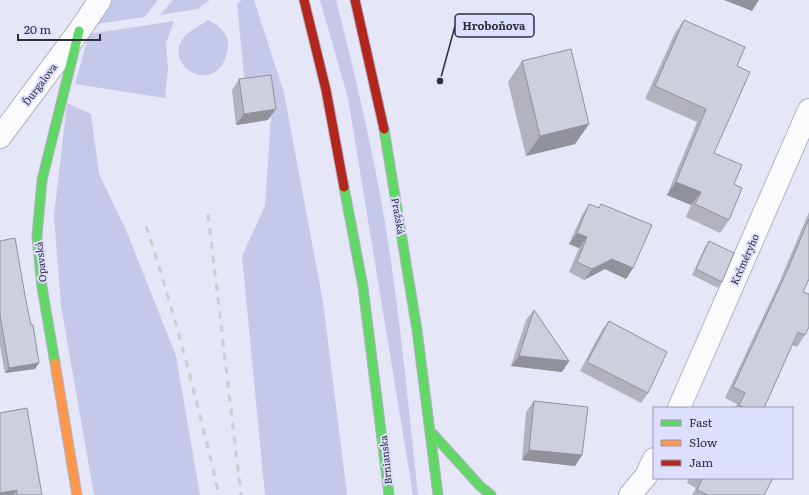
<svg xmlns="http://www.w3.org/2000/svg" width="809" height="495" font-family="Literata,serif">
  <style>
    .green { fill: #c6c8e9 }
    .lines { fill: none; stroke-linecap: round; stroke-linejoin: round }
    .street-casing { stroke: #b2b3c0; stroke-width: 24 }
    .fast-casing { stroke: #b2b3c0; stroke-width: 11 }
    .slow-casing { stroke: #b2b3c0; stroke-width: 11 }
    .jam-casing { stroke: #b2b3c0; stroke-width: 11 }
    .street { stroke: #fbfbfe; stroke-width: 22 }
    .fast { stroke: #63d668; stroke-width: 9 }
    .slow { stroke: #ff974d; stroke-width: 9 }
    .jam { stroke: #b3261e; stroke-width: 9 }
    .rail { stroke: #cdcdd2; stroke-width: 3; stroke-dasharray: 7 7; stroke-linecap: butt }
    .wall { fill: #b1b2bd }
    .shaded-wall { fill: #90919a }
    .building { fill: #cecfdc; stroke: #90919a }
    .labels { text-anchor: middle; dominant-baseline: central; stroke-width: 4; stroke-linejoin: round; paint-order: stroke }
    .street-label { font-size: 10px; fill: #2f2f3b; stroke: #dddfff }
    .leader { fill: none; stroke: #2f2f3b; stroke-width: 1.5 }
    .callout-dot { fill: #2f2f3b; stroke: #dddfff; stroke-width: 1.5 }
    .callout { fill: #dddfff; stroke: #2f2f3b; stroke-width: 1.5 }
    .callout-label { font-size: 11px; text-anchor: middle; font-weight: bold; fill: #2f2f3b }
  </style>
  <rect width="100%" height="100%" fill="#e5e6f7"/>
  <g class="green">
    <polygon points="113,0 158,0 145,17 96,24"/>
    <polygon points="173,0 210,0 197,9 160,15"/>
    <polygon points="242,0 254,0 284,93 323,302 347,495 265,495 242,256 265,206 271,117 266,83 245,86 237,3"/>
    <path d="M320,0H336C352,63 367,125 379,189C398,290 407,393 418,495H413L348,98Z"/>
    <path d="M208,20C220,26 229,33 228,47C221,99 164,69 182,40C187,31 200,26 208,20Z"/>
    <polygon points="174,21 166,43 168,69 165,98 75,84 89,34"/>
    <polygon points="67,103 91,114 99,174 126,230 176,356 200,495 94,495 61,306 54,216"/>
  </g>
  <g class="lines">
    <defs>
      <g id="street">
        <polyline points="0,137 79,31 100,0"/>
        <polyline points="679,408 809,110"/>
        <polyline points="630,495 646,476 654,459"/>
      </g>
      <g id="fast">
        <polyline points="384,129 417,330 438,495"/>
        <polyline points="344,187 363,287 389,495"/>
        <polyline points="55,363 42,287 37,236 42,180 79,31"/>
        <polyline points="432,433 480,486 491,495"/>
      </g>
      <polyline id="slow" points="55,363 77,495"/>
      <g id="jam">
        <polyline points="304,0 326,90 344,187"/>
        <polyline points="355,0 384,129"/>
      </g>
    </defs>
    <use href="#street" class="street-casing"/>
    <use href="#fast" class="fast-casing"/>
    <use href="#slow" class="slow-casing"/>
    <use href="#jam" class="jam-casing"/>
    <use href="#street" class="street"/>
    <use href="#fast" class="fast"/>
    <use href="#slow" class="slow"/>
    <use href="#jam" class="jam"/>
    <g class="rail">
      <polyline points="208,214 241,495"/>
      <path d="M146,226C175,314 198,404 219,495"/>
    </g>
  </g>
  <g class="wall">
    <polygon points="684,20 737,66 714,153 734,184 729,220 720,233 686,217 691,205 667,195 697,122 645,99 675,33"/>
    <polygon points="522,61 589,124 575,144 526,156 508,82"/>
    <polygon points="239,79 268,120 236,125 232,90"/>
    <polygon points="589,204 598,208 601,204 633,268 626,279 605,269 584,280 569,272 579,248 569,244 582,215"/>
    <polygon points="809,212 809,279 803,292 805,335 797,347 792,345 764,408 735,408 737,404 725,398 779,283"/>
    <polygon points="0,241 35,369 5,373 0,346"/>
    <polygon points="709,241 722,282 718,288 692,275 705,247"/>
    <polygon points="534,310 569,361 562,372 511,366 526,320"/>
    <polygon points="609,321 648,393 641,403 580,371 602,330"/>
    <polygon points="534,401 582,455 575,466 522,460 526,412"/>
    <polygon points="0,413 42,495 0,495"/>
    <polygon points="689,478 773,478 764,495 692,495 696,488 687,483"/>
  </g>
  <g class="shaded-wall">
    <polygon points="724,0 759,0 752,11"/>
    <polygon points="276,109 268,120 236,125 244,114"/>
    <polygon points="589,124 575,144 526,156 540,136"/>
    <polygon points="676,182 701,192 691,205 667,195"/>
    <polygon points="577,233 587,237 579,248 569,244"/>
    <polygon points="612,259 633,268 626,279 605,269 584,280 592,269"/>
    <polygon points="519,356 569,361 562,372 511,366"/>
    <polygon points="39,363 35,369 5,373 9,368"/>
    <polygon points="529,450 582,455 575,466 522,460"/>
    <polygon points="17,490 13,495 0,495 0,493"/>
  </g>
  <g class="building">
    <polygon points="684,20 745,47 737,66 750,72 714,153 742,165 734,184 742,188 729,220 695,204 701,192 676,182 706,109 655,86"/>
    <polygon points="571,49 589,124 540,136 522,61"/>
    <polygon points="271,75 276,109 244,114 239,79"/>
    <polygon points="589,204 599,208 601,204 652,225 633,268 612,259 592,269 577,262 587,237 577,233"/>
    <polygon points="809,219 809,279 803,292 809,294 809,327 805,335 798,332 764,408 746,408 739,405 745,393 733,387 787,271"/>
    <polygon points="15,238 26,301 31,325 33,325 39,363 9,368 0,315 0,241"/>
    <polygon points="709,241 734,253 722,282 696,269"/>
    <polygon points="534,310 569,361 519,356"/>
    <polygon points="609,321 667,352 648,393 587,362"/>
    <polygon points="534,401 588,407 582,455 529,450"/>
    <polygon points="27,408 42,495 17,495 17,490 0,493 0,413"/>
    <polygon points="699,478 773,478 764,495 708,495 697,490 702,479"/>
  </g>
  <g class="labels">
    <g class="street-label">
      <text transform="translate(39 84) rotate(-53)">Ďurgalova</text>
      <text transform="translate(399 216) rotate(80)">Pražská</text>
      <text transform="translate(744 259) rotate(-66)">Krčméryho</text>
      <text transform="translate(40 262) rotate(-96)">Opavská</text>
      <text transform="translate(385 460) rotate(-96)">Brnianska</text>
    </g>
  </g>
  <path class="leader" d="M440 81L455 26"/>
  <circle class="callout-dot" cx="440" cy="81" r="4"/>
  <rect class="callout" x="455" y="14" width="79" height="23" rx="4"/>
  <g class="callout-label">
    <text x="494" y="30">Hroboňova</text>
  </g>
  <rect x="653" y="407" width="140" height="72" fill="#dddfff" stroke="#9799b1"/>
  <rect x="661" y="420" width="20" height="6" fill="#63d668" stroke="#9799b1"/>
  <text x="689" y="427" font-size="12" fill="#2f2f3b">Fast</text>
  <rect x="661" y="440" width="20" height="6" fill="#ff974d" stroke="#9799b1"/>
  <text x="689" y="447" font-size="12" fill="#2f2f3b">Slow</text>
  <rect x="661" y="460" width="20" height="6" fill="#b3261e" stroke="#9799b1"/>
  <text x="689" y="467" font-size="12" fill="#2f2f3b">Jam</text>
  <path d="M18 34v6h82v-6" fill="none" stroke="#2f2f3b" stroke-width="2"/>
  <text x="24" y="34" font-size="12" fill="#2f2f3b" stroke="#dddfff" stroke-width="3" paint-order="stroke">20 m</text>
</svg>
